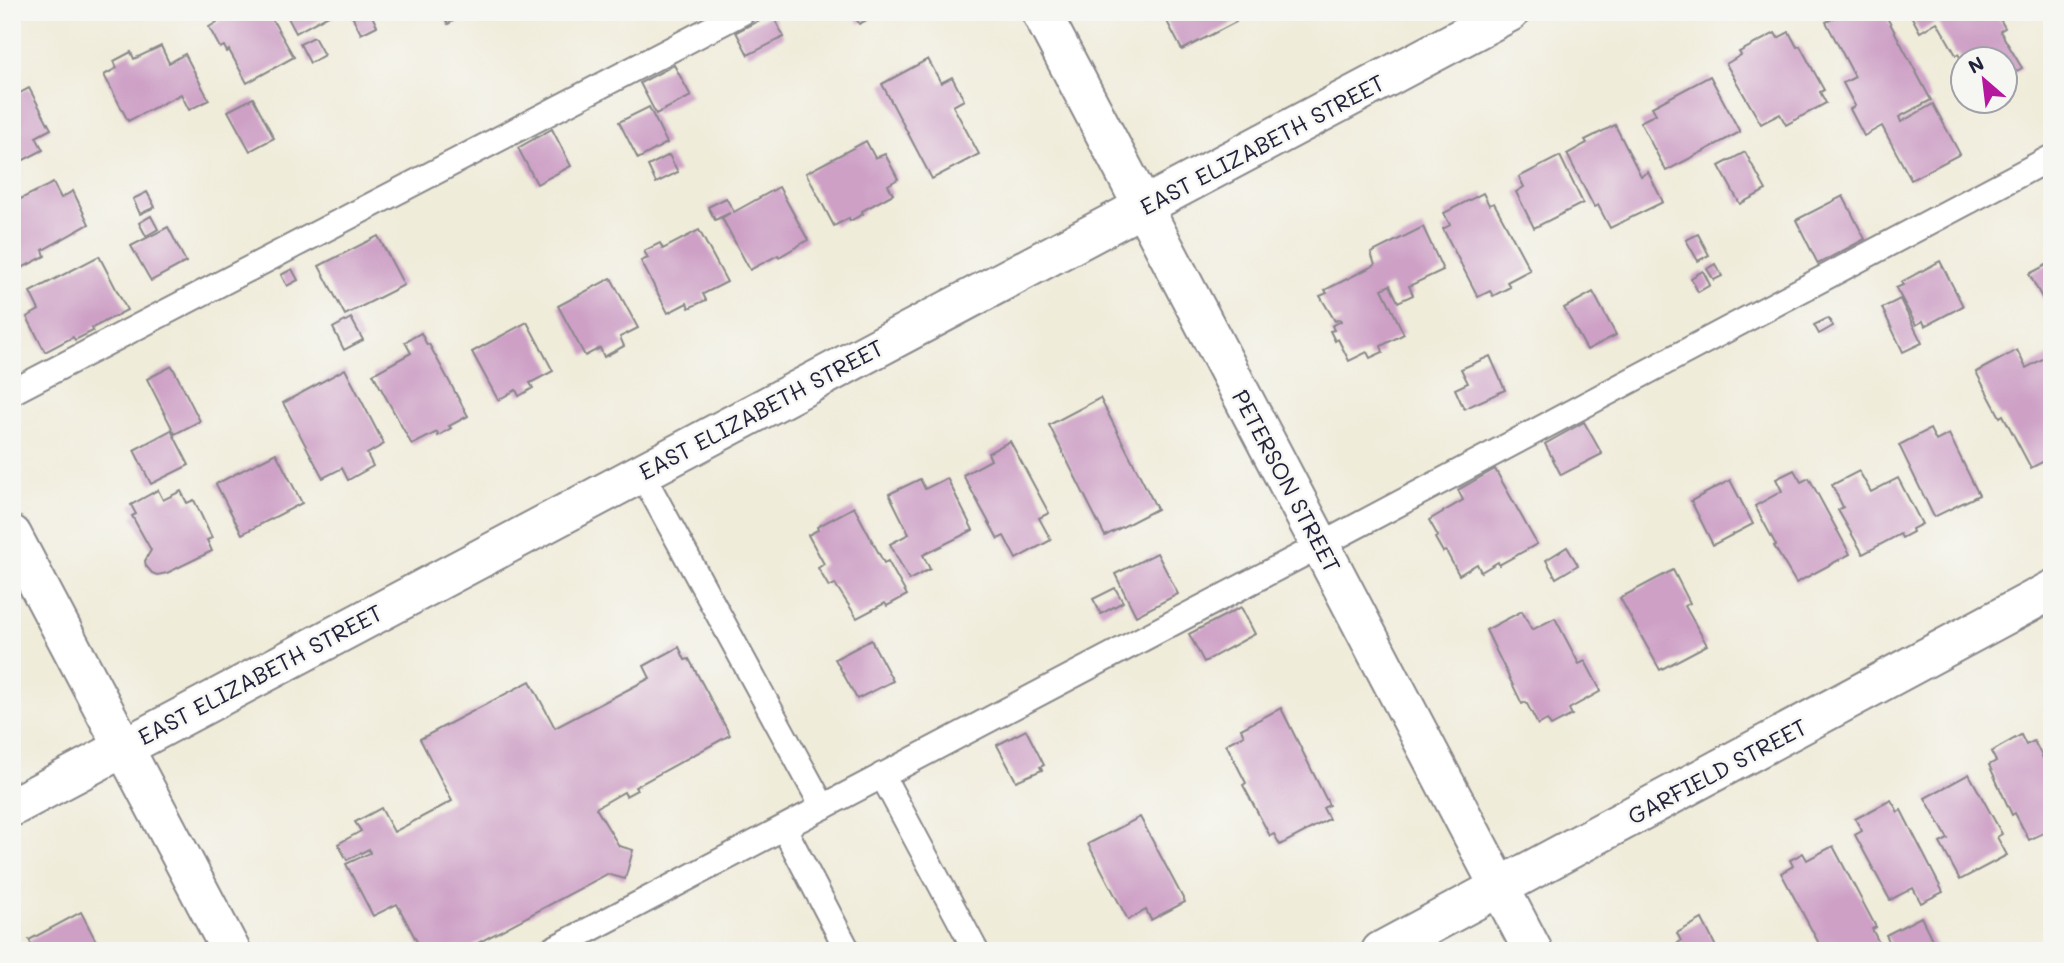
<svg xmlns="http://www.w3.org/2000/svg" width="2064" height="963" font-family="Mali,sans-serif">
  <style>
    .building { fill: #cea0c6 }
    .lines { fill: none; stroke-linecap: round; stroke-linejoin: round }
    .lane-casing { stroke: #89878a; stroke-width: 28 }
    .street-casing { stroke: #89878a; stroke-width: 42 }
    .lane { stroke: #fff; stroke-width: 24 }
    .street { stroke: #fff; stroke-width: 38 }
    .labels { text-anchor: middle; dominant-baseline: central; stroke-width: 5; stroke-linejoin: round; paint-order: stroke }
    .street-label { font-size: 23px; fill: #22223b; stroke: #f6f6f2 }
  </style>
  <rect width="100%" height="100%" fill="#f6f6f2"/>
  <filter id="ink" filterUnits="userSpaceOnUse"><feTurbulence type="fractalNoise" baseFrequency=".0143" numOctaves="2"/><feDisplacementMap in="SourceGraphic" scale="14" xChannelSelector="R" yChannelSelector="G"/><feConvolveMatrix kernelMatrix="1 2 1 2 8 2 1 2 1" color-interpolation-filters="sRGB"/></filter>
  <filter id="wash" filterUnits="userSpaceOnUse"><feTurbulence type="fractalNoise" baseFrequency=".00686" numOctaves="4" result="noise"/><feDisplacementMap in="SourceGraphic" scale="28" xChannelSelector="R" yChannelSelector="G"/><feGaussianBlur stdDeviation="1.57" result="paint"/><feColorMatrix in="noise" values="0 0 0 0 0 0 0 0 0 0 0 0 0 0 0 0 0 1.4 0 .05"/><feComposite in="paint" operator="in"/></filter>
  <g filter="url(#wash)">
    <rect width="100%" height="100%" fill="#f0ecda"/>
    <g id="blocks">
      <g class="building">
        <polygon points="228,12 268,12 294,57 247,83 229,50 227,52 224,46 220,48 209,27 230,14"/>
        <polygon points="285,12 334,12 296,33"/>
        <polygon points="350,12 370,12 377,26 361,34"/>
        <polygon points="441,12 468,12 448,24"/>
        <polygon points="853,12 883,12 859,24"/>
        <polygon points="1162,12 1231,12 1236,22 1182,50"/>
        <polygon points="1845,12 1884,12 1931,100 1899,117 1901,122 1933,104 1960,154 1911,180 1882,126 1864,136 1850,109 1855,106 1843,83 1855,77 1826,22"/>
        <polygon points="1909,12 1996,12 2005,28 2000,31 2022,68 2004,78 2004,60 1962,60 1958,54 1956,55 1937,22 1920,32"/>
        <polygon points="772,14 784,37 748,55 736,32"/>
        <polygon points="1789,32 1797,47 1800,46 1824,90 1820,92 1826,103 1786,125 1780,114 1761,124 1726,64 1741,55 1739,52 1775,33 1778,38"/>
        <polygon points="314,37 324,55 310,63 300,44"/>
        <polygon points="161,46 169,63 185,54 209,100 189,110 181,94 128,121 104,75 117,68 114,61 131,52 134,59"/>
        <polygon points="928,59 941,83 952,77 964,100 953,106 979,154 932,179 882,84"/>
        <polygon points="674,65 691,96 656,114 640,83"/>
        <polygon points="1710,76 1740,132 1666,171 1640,122 1656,114 1652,107"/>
        <polygon points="29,88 51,129 36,137 43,150 12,166 12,97"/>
        <polygon points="253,98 274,138 250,151 228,111"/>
        <polygon points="649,107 667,143 638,159 619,122"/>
        <polygon points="1615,125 1641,176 1648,172 1663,202 1610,228 1598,205 1594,207 1567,154 1587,143 1585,140"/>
        <polygon points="552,129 571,166 537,184 518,148"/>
        <polygon points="866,141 875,158 885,154 898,179 888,185 893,194 862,211 863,214 850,221 849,218 834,226 806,173"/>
        <polygon points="1745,152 1766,190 1740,204 1719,166"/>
        <polygon points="669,155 678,172 656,183 648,166"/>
        <polygon points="1560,156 1583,203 1534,228 1516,192 1524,187 1519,177"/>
        <polygon points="53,183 61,198 73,191 89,224 43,250 45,256 20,269 12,257 12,203"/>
        <polygon points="779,187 808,240 779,257 778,255 750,270 722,218 730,213 715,220 708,207 726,198 734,212"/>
        <polygon points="147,192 155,207 140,214 133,199"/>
        <polygon points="1483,193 1489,205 1494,203 1530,270 1507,282 1510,287 1493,296 1490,291 1478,297 1443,229 1450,225 1444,213"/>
        <polygon points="1843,196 1865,239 1818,264 1796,220"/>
        <polygon points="151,216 158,229 146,236 139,223"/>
        <polygon points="168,227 186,262 151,281 131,246"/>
        <polygon points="1423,227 1443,270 1409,286 1413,295 1398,302 1390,285 1382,289 1404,334 1381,346 1383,352 1370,358 1367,352 1349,361 1338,339 1335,341 1330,331 1334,330 1332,326 1341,321 1340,319 1335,321 1320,296 1327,293 1325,290 1375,265 1371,253"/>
        <polygon points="699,230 727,282 703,294 706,300 689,308 687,303 668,313 641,261 648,258 644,251 660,243 663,249"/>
        <polygon points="1698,234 1709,255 1698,261 1686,240"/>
        <polygon points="378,236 404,285 345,315 319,266"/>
        <polygon points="99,256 127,310 92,328 93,331 75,340 73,337 45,352 27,317 39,310 30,292"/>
        <polygon points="1940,261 1963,306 1925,326 1923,321 1916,325 1896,288 1903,285 1901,282"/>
        <polygon points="2052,262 2052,316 2029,274"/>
        <polygon points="1715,264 1722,276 1714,280 1707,269"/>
        <polygon points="292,269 298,280 287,286 281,275"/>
        <polygon points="1703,271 1710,285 1698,292 1691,278"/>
        <polygon points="611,278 638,328 620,337 624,346 604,357 600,348 585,356 558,306"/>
        <polygon points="1593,292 1616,335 1587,350 1564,308"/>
        <polygon points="1900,299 1922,343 1903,352 1882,308"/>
        <polygon points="351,318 363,340 344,350 333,328"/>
        <polygon points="1828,318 1833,326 1819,334 1814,325"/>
        <polygon points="527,322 553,371 530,383 533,388 519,396 516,390 498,400 472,352"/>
        <polygon points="421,333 427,345 429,344 468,416 449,426 451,428 438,436 437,432 412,445 373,374 411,353 405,342"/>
        <polygon points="2017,350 2026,368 2050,355 2052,358 2052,465 2048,459 2031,468 2003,415 2000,417 1976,372"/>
        <polygon points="1490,356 1505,390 1464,409 1455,389 1468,383 1461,369"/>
        <polygon points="172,366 200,421 175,434 147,379"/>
        <polygon points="345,369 384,444 367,454 373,466 348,480 342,468 323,478 283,403"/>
        <polygon points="1100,398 1157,509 1105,536 1049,425"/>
        <polygon points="1584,422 1602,454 1561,475 1545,444"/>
        <polygon points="1930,429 1936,441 1949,434 1979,495 1934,517 1899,445"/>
        <polygon points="171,430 189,465 151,484 134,450"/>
        <polygon points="1010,441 1049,513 1039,518 1051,540 1016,559 1004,536 998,539 963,475 991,460 988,453"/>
        <polygon points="276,453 302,503 242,534 216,484"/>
        <polygon points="1495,469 1537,544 1499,565 1498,562 1481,572 1477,564 1459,575 1446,551 1443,552 1435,538 1438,536 1429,520 1463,500 1458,490"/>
        <polygon points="1794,470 1801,482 1809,478 1850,554 1796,583 1774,546 1776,545 1755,506 1782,491 1776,479"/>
        <polygon points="1859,471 1871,492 1898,478 1922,524 1912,529 1913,532 1902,538 1900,534 1863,554 1838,510 1843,507 1832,485"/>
        <polygon points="947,478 973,530 923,555 930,569 909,580 890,544 909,534 889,494 920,479 925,489"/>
        <polygon points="1730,480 1753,524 1713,545 1691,501"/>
        <polygon points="158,490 163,500 181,491 187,503 194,500 212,538 207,540 212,551 167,573 157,575 152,573 146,566 145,561 151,550 132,516 136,514 131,505"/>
        <polygon points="854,507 884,563 888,561 907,595 887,606 885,603 857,618 835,584 829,587 818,568 824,564 808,535 818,530 817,527"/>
        <polygon points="1567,547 1578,565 1556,578 1546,560"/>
        <polygon points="1157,553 1178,594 1136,616 1115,574"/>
        <polygon points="1673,570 1690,603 1685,606 1707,645 1660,670 1620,598"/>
        <polygon points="1115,588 1123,602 1101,614 1093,599"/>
        <polygon points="1241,607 1255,634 1204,662 1189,634"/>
        <polygon points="1522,611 1532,630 1555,618 1579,664 1585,661 1601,691 1569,709 1572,715 1551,726 1547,720 1538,725 1526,702 1522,704 1486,630"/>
        <polygon points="871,640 893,681 857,699 835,659"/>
        <polygon points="679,647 685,660 689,659 730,735 635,787 637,790 626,796 624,792 596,808 619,846 633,850 625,879 607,874 463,951 422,951 397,904 373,916 346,864 370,853 369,849 347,860 338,844 361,831 355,822 381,808 394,832 452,801 420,739 530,681 555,728 650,678 644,666"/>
        <polygon points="1281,708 1329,805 1323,808 1329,819 1280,845 1274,834 1270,836 1243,785 1246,783 1226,744 1244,735 1241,729"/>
        <polygon points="1026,730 1044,765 1040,767 1042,770 1016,781 997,745"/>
        <polygon points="2021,735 2026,745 2034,741 2045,762 2049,761 2052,767 2052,829 2029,840 2015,813 2012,815 1989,765 1996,761 1991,752"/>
        <polygon points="1969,774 2002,834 1997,837 2007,855 1960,880 1940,843 1948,839 1925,798"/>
        <polygon points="1891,800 1898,812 1901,810 1943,892 1921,903 1913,888 1890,900 1855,835 1862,831 1855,819"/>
        <polygon points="1140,817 1185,902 1151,920 1146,910 1128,920 1088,844"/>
        <polygon points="1833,846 1876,927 1872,929 1883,951 1823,951 1781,873 1793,866 1790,860 1803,853 1807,860"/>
        <polygon points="81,912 101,951 35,951 29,940"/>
        <polygon points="1921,917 1938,951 1894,951 1886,935"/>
        <polygon points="1702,919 1718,951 1663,951 1681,941 1677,933"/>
      </g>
    </g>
  </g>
  <g filter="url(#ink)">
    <use href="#blocks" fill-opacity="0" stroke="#89878a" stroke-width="2"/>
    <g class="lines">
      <defs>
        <g id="lane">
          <polyline points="12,392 743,12"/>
          <polyline points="641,472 823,807"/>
          <polyline points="882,775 976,951"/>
          <polyline points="784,828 848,951"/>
          <polyline points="549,951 1321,545 2052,157"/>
        </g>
        <g id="street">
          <polyline points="1041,12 1533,951"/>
          <polyline points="12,535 231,951"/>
          <polyline points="12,807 1510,12"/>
          <polyline points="1381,951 2052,590"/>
        </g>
      </defs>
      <use href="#lane" class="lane-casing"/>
      <use href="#street" class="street-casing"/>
      <use href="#lane" class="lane"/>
      <use href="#street" class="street"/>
    </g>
  </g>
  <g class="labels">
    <g class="street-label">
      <text transform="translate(1262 144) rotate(-28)">EAST ELIZABETH STREET</text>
      <text transform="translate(761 409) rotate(-28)">EAST ELIZABETH STREET</text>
      <text transform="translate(1287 481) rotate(62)">PETERSON STREET</text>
      <text transform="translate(260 674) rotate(-28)">EAST ELIZABETH STREET</text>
      <text transform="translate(1717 771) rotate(-28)">GARFIELD STREET</text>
    </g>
  </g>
  <rect width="2064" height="963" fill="none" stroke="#f6f6f2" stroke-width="42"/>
  <g transform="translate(1984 80) rotate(332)"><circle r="33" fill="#f6f6f2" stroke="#a1a1a9" stroke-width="2"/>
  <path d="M0-5L12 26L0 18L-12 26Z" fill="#b5179e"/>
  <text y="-10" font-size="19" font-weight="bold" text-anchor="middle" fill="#22223b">N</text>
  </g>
</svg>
